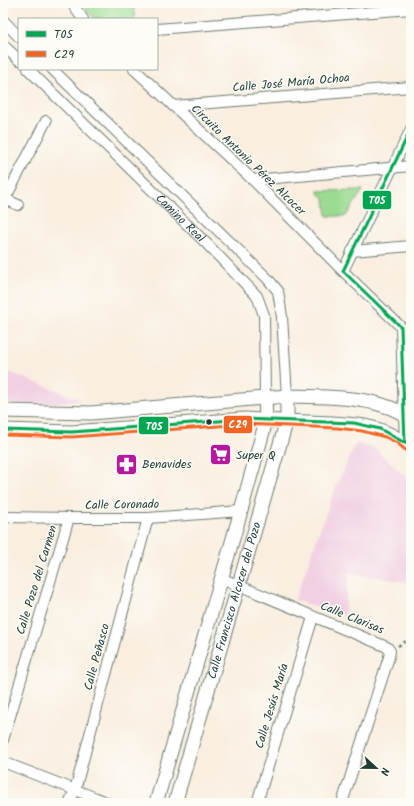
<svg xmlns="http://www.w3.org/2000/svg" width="414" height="806" font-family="Kalam,sans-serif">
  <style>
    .built { fill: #f1d0e3 }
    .green { fill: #9bdb91; stroke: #5d8c62 }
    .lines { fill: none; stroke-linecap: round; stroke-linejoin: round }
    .minor-casing { stroke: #6b7b70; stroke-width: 12 }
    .tertiary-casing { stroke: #6b7b70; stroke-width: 15 }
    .path { stroke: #6b7b70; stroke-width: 2.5; stroke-dasharray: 3 3; stroke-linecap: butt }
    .minor { stroke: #fff; stroke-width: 10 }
    .tertiary { stroke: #fff; stroke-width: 13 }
    .bus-1-casing { stroke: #fdfcf7; stroke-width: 6 }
    .bus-2-casing { stroke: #fdfcf7; stroke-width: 6 }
    .bus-1 { stroke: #00a651; stroke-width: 3 }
    .bus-2 { stroke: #f26522; stroke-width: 3 }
    .bus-dot { fill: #1f3d34; stroke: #fdfcf7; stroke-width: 1.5 }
    .labels { text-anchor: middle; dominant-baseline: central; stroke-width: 3; stroke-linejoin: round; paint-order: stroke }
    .street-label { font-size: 12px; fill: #1f3d34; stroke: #fdfcf7 }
    .poi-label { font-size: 12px; fill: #1f3d34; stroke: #fdfcf7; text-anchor: start }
    .line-badge { stroke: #fdfcf7; stroke-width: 1.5 }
    .badge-label { font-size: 11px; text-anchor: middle; font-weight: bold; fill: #fff }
  </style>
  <rect width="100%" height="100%" fill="#fdfcf7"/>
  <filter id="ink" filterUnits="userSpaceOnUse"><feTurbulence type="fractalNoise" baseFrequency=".025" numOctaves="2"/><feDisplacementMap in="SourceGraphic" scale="8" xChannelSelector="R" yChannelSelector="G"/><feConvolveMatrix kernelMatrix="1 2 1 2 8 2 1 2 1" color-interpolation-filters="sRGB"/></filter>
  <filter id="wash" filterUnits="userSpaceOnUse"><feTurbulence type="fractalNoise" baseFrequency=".012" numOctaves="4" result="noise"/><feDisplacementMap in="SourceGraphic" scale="16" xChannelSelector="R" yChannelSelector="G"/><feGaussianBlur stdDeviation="0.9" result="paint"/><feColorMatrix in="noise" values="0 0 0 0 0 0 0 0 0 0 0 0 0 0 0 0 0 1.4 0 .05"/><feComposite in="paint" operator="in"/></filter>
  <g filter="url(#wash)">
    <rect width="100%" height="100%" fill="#f9eedf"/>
    <g class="built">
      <polygon points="3,370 82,400 46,404 3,404"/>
      <polygon points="356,443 374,448 411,481 411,583 349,573 344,616 295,600 334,491"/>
    </g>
    <g class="green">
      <polygon points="89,3 134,3 135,19 96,19 86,10"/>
      <polygon points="363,190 346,216 327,216 325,200 317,191"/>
    </g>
  </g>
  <g filter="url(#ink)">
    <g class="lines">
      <defs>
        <g id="minor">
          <polyline points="78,3 75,8 83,19"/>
          <polyline points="3,20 19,37"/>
          <polyline points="157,29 411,9"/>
          <polyline points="3,45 19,60"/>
          <path id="s1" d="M28,69L206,243L257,296L264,315L265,398"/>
          <polyline points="52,69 267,278 278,291 282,317 287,396"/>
          <polyline points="134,69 253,180 343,271 401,327 405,443"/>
          <polyline points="173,106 411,87"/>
          <polyline points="253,180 411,166"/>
          <polyline points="3,198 18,205"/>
          <polyline points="5,199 46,121"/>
          <polyline points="352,251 411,246"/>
          <polyline points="343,271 411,129"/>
          <polyline points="3,517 69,518 148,518 241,511"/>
          <polyline points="221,578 387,647 390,651 389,657 342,803"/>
          <polyline points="3,740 69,518"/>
          <polyline points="3,762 109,803"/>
          <polyline points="69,803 75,790 148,518"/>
          <polyline points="257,803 313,617"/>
        </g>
        <g id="tertiary">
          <path d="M3,411L91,413L287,396C324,397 383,395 411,420"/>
          <path d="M3,430L72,432L245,419C267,421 288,421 310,422C348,424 380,421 411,448"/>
          <polyline points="156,803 241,511 266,421 265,398"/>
          <path id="s2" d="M175,803L287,420V396"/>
        </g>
      </defs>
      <use href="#minor" class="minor-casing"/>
      <use href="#tertiary" class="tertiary-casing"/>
      <polyline class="path" points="398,646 411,638"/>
      <use href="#minor" class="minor"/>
      <use href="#tertiary" class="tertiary"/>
      <defs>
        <g id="bus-1">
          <polyline points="343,271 411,129"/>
          <polyline points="3,430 72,432 245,419 354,423 380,429 405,443 401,327 343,271"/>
        </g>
        <polyline id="bus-2" points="3,435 72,437 245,424 337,428 362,431 385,437 397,443 408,452"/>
      </defs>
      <use href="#bus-1" class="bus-1-casing"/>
      <use href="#bus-2" class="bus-2-casing"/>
      <use href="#bus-1" class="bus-1"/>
      <use href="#bus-2" class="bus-2"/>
    </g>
  </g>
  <defs>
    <symbol id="supermarket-square" viewBox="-11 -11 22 22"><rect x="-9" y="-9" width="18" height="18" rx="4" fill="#b5179e" stroke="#fdfcf7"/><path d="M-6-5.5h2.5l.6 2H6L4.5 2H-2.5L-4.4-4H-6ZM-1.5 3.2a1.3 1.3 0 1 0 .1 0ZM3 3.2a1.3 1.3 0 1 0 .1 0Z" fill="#fff"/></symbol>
    <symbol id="pharmacy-square" viewBox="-11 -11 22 22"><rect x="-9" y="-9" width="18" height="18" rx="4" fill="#b5179e" stroke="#fdfcf7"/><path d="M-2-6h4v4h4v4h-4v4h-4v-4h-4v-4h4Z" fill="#fff"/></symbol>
  </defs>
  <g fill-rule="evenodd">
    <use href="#supermarket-square" x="208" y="442" width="25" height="25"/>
    <use href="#pharmacy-square" x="114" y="452" width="25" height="25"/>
  </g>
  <circle class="bus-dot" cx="209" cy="422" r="3.5"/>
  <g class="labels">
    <g class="street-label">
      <text transform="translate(291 83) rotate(-5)">Calle José María Ochoa</text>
      <text transform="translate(248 160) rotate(44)">Circuito Antonio Pérez Alcocer</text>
      <text stroke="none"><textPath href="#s1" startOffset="213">Camino Real</textPath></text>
      <text transform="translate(122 505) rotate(-1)">Calle Coronado</text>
      <text transform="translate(37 580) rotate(-73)">Calle Pozo del Carmen</text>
      <text stroke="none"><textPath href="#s2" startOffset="211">Calle Francisco Alcocer del Pozo</textPath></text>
      <text transform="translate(352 618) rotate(22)">Calle Clarisas</text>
      <text transform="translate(97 657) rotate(-75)">Calle Peñasco</text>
      <text transform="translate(272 706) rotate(-73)">Calle Jesús María</text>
    </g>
    <g class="poi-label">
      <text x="236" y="455">Super Q</text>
      <text x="142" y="464">Benavides</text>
    </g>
  </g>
  <g class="line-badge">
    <rect x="362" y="190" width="30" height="20" rx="4" fill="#00a651"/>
    <rect x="223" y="415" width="30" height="19" rx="4" fill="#f26522"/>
    <rect x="138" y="416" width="31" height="19" rx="4" fill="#00a651"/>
  </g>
  <g class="badge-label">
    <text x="377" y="204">T05</text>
    <text x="238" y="428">C29</text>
    <text x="154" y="430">T05</text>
  </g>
  <rect width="414" height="806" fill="none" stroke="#fdfcf7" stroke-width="16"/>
  <rect x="18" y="18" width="140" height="52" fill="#fdfcf7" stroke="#a4b0a9"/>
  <rect x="26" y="31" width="20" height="6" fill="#00a651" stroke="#a4b0a9"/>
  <text x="54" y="38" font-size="12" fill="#1f3d34">T05</text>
  <rect x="26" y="51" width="20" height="6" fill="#f26522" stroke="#a4b0a9"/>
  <text x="54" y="58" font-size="12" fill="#1f3d34">C29</text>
  <g transform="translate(376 768) rotate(112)" stroke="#fdfcf7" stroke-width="3" paint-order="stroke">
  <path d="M0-3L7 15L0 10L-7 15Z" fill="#1f3d34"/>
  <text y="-6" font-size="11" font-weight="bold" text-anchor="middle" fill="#1f3d34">N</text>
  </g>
</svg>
